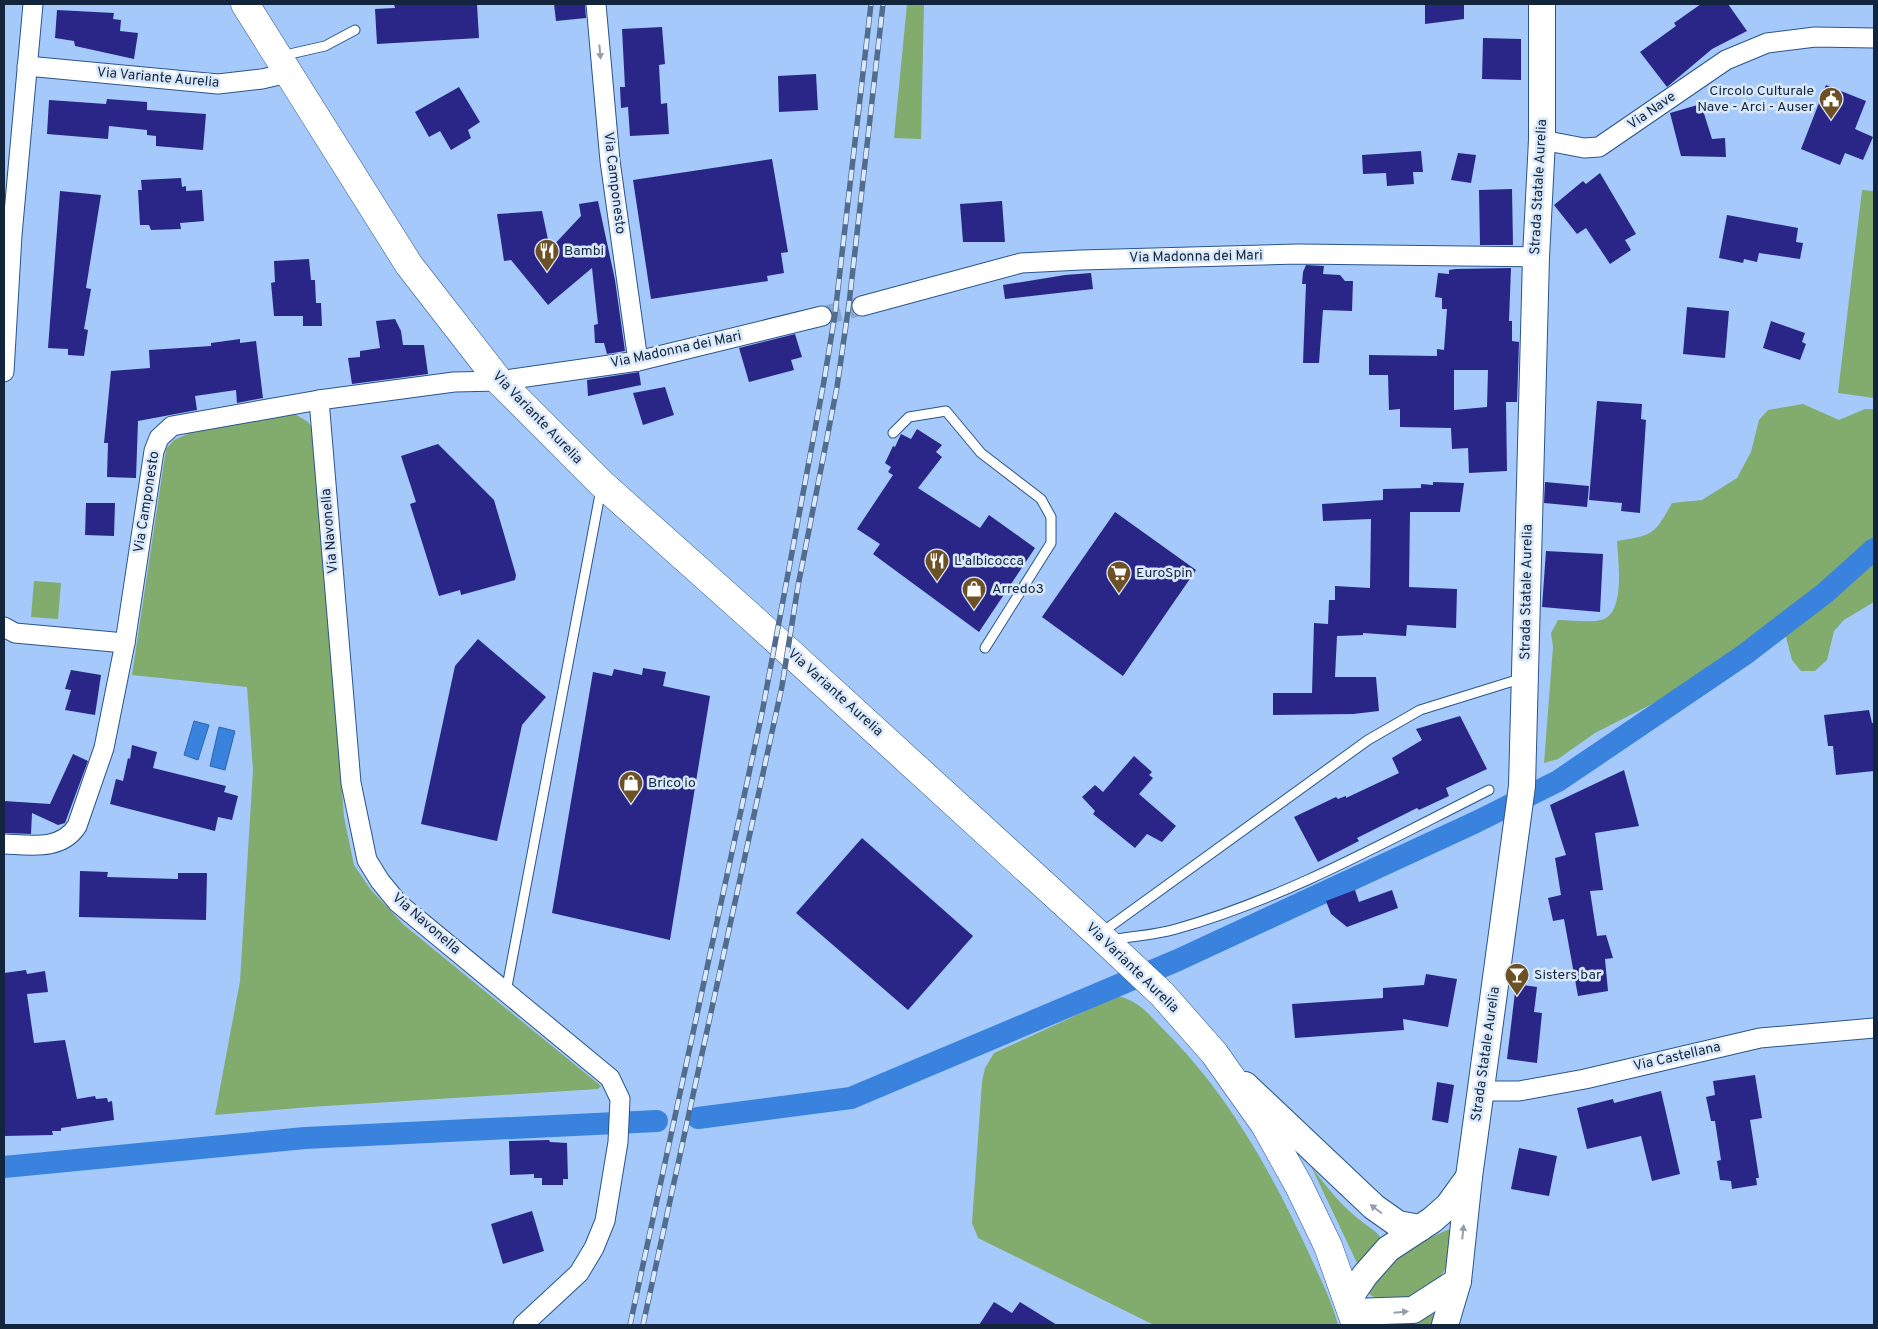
<svg xmlns="http://www.w3.org/2000/svg" width="1878" height="1329" font-family="Overpass,sans-serif">
  <style>
    .green { fill: #82ab6e }
    .water { fill: #3982dd; stroke: #2e66ad }
    .lines { fill: none; stroke-linecap: round; stroke-linejoin: round }
    .canal { stroke: #3982dd; stroke-width: 22 }
    .building { fill: #292688; fill-rule: evenodd }
    .minor-tunnel { stroke: #87a8d4; stroke-width: 19; stroke-dasharray: 19 9; stroke-linecap: butt }
    .service-casing { stroke: #2b558a; stroke-width: 11 }
    .minor-casing { stroke: #2b558a; stroke-width: 21 }
    .secondary-casing { stroke: #2b558a; stroke-width: 28 }
    .primary-casing { stroke: #2b558a; stroke-width: 29 }
    .service { stroke: #fff; stroke-width: 9 }
    .minor { stroke: #fff; stroke-width: 19 }
    .secondary { stroke: #fff; stroke-width: 26 }
    .primary { stroke: #fff; stroke-width: 28 }
    .rail-casing { stroke: #526c8e; stroke-width: 5.5 }
    .rail { stroke: #dae8fb; stroke-width: 4; stroke-dasharray: 11; stroke-linecap: butt }
    .oneway { fill: #959da7 }
    .labels { text-anchor: middle; dominant-baseline: central; stroke-width: 5; stroke-linejoin: round; paint-order: stroke }
    .street-label { font-size: 14px; fill: #13253c; stroke: #dae8fb }
    .poi-label { font-size: 14px; fill: #13253c; stroke: #dae8fb; text-anchor: start }
  </style>
  <rect width="100%" height="100%" fill="#a4c9fa"/>
  <g class="green">
    <polygon points="907,4 924,4 921,139 894,138"/>
    <polygon points="1862,190 1874,191 1874,398 1838,393"/>
    <path d="M1803,404L1839,420L1865,409H1874V602L1844,620L1834,631L1827,660L1815,671H1801L1792,660L1781,618L1660,700L1595,733L1558,759L1544,763L1553,647L1551,633L1558,620C1571,620 1588,623 1601,620C1626,614 1618,560 1617,541C1654,535 1654,535 1672,503L1702,500L1737,478L1751,452L1759,420L1768,410Z"/>
    <polygon points="295,414 308,422 314,431 344,817 354,865 371,890 404,925 601,1086 598,1089 310,1107 215,1115 240,981 253,770 247,687 132,675 166,449 174,440 190,433"/>
    <polygon points="34,581 61,583 58,619 31,617"/>
    <path d="M1118,996C1141,1002 1147,1013 1163,1029C1228,1093 1274,1176 1311,1258C1321,1280 1332,1302 1338,1325H1154L978,1238L972,1223L982,1082L985,1068L994,1053Z"/>
    <path d="M1311,1166C1327,1188 1343,1208 1365,1224C1371,1229 1379,1232 1381,1240L1357,1263Z"/>
    <path d="M1454,1227C1453,1237 1453,1250 1450,1259C1439,1290 1397,1316 1368,1293L1392,1258L1420,1242Z"/>
    <polygon points="1440,1312 1433,1325 1383,1325 1382,1323 1401,1325"/>
  </g>
  <g class="water">
    <polygon points="194,721 209,725 198,760 184,755"/>
    <polygon points="219,727 235,731 225,770 210,766"/>
  </g>
  <g class="lines">
    <g class="canal">
      <polyline points="698,1118 851,1098 1178,960 1476,822 1558,781 1744,655 1825,593 1874,549"/>
      <polyline points="4,1167 305,1138 657,1121"/>
    </g>
  </g>
  <g class="building">
    <polygon points="394,4 477,4 479,38 377,44 375,9 395,8"/>
    <polygon points="554,4 585,4 586,18 556,21"/>
    <polygon points="1425,4 1464,4 1464,19 1425,24"/>
    <polygon points="1701,4 1728,4 1747,31 1712,49 1667,87 1640,52 1676,26 1674,23"/>
    <polygon points="57,10 114,13 113,19 121,20 120,31 138,33 134,59 75,46 74,41 55,38"/>
    <polygon points="662,27 665,64 659,65 661,104 667,103 669,134 630,136 628,107 621,108 620,87 625,87 622,29"/>
    <polygon points="1483,38 1521,39 1521,80 1482,79"/>
    <polygon points="816,74 818,110 779,112 778,76"/>
    <polygon points="1826,85 1866,101 1855,129 1873,137 1863,160 1845,153 1840,165 1801,149"/>
    <polygon points="459,87 480,122 468,130 471,138 451,150 440,131 429,137 415,112"/>
    <polygon points="107,99 147,102 147,110 206,114 203,150 156,146 156,136 147,135 147,130 109,126 108,139 47,134 49,100 106,104"/>
    <polygon points="1701,104 1712,139 1725,138 1726,157 1681,156 1670,113"/>
    <polygon points="1421,151 1423,172 1413,172 1414,184 1387,186 1386,173 1363,174 1362,155"/>
    <polygon points="1458,153 1476,155 1471,183 1451,180"/>
    <polygon points="772,159 788,252 781,253 784,273 767,276 768,281 651,299 633,180"/>
    <polygon points="1600,173 1636,234 1625,240 1631,250 1610,264 1586,228 1577,234 1554,205 1583,181 1586,184"/>
    <polygon points="181,178 182,187 186,186 186,191 202,190 204,221 180,223 181,229 151,230 149,225 140,225 138,190 142,190 141,180"/>
    <polygon points="1512,189 1513,245 1480,245 1479,190"/>
    <polygon points="60,191 101,195 86,288 91,289 84,329 88,330 84,356 68,355 68,349 48,348"/>
    <polygon points="598,201 615,280 625,351 607,354 604,343 595,343 594,325 598,324 592,268 548,305 511,260 504,261 497,214 542,211 550,249 581,216 579,204"/>
    <polygon points="1002,201 1005,242 963,242 960,204"/>
    <polygon points="1727,215 1798,228 1796,242 1803,243 1800,259 1759,253 1757,262 1744,259 1743,263 1719,258"/>
    <polygon points="309,259 311,280 315,280 316,303 321,303 322,326 303,326 303,316 274,316 271,283 275,282 274,261"/>
    <polygon points="1306,265 1324,266 1323,274 1340,275 1345,281 1353,281 1352,311 1323,310 1319,363 1303,363 1306,284 1302,284 1303,272"/>
    <path d="M1511,268L1509,321H1512V341L1519,342L1517,402H1506L1507,471L1469,473L1468,448L1452,449L1451,428L1400,427V409L1389,410L1388,375H1369V355L1437,356V349L1444,350L1447,309H1442V298L1435,297L1438,273L1449,274V270L1456,269ZM1454,370H1488L1487,407L1454,410Z"/>
    <polygon points="1091,273 1093,289 1005,299 1003,285 1065,275"/>
    <polygon points="1687,307 1729,311 1725,358 1683,354"/>
    <polygon points="395,319 401,331 403,345 424,345 428,374 352,384 348,358 360,357 360,351 380,348 376,321"/>
    <polygon points="1771,321 1805,333 1802,342 1806,344 1800,360 1763,348"/>
    <polygon points="795,334 802,357 791,360 794,370 749,382 739,348"/>
    <polygon points="240,339 240,343 256,341 263,398 237,403 236,390 195,396 197,410 138,421 136,478 107,477 108,443 104,443 111,371 150,368 149,350 211,346 211,343"/>
    <polygon points="639,372 641,385 588,396 587,380"/>
    <polygon points="665,387 674,415 643,425 633,393"/>
    <polygon points="1597,401 1642,404 1641,419 1646,420 1640,513 1621,511 1622,503 1589,500"/>
    <polygon points="917,429 942,445 936,452 942,457 918,488 980,528 989,515 1035,548 979,632 873,554 880,544 857,529 893,475 888,472 891,467 885,463 893,446 895,447 901,434 911,439"/>
    <polygon points="438,444 494,500 516,575 515,580 461,595 460,590 439,596 410,504 416,502 401,456"/>
    <polygon points="1433,482 1464,483 1460,512 1410,512 1409,587 1457,589 1456,628 1407,625 1406,636 1363,633 1363,635 1337,636 1335,677 1376,677 1379,711 1353,714 1273,715 1273,693 1312,693 1314,623 1328,624 1329,600 1335,600 1335,586 1370,588 1371,519 1323,521 1322,504 1383,500 1383,489 1421,488 1421,484 1433,485"/>
    <polygon points="1545,482 1589,486 1587,507 1544,503"/>
    <polygon points="86,503 115,503 114,536 85,535"/>
    <polygon points="1115,512 1196,570 1123,676 1042,617"/>
    <polygon points="1546,551 1603,554 1600,612 1542,607"/>
    <polygon points="478,639 546,697 522,725 497,841 421,824 455,666"/>
    <polygon points="643,668 666,672 663,686 710,696 670,940 552,913 593,672 612,676 614,669 642,675"/>
    <polygon points="71,670 101,675 95,715 65,710 71,690 65,689"/>
    <polygon points="1869,710 1872,723 1874,723 1874,771 1836,775 1833,746 1828,746 1824,715"/>
    <polygon points="1460,716 1487,769 1446,788 1449,796 1419,810 1417,808 1357,838 1359,841 1318,862 1294,817 1336,797 1338,799 1346,796 1346,798 1399,773 1392,758 1422,740 1416,729"/>
    <polygon points="132,745 157,752 153,768 226,786 224,792 238,796 232,820 218,817 215,831 110,804 116,779 123,781 128,758 130,759"/>
    <polygon points="73,754 88,761 65,823 58,825 32,813 31,834 4,833 4,801 50,804"/>
    <polygon points="1134,756 1152,772 1149,775 1153,778 1139,794 1176,826 1162,842 1147,834 1135,848 1093,814 1095,811 1082,797 1095,785 1103,792"/>
    <polygon points="1624,770 1639,826 1595,833 1603,890 1590,891 1597,936 1606,935 1613,958 1605,959 1608,991 1578,996 1564,919 1553,921 1548,898 1561,895 1555,858 1566,855 1550,805"/>
    <polygon points="862,838 973,936 908,1010 796,913"/>
    <polygon points="80,871 108,872 107,877 178,879 178,873 207,873 206,920 79,917"/>
    <polygon points="1355,890 1359,902 1392,890 1398,908 1347,927 1331,914 1326,901"/>
    <polygon points="26,970 27,974 45,971 48,992 27,994 34,1043 65,1040 77,1099 95,1096 96,1099 107,1098 108,1102 112,1101 114,1120 61,1128 61,1131 52,1131 53,1135 4,1136 4,973"/>
    <polygon points="1426,974 1457,979 1448,1027 1403,1019 1404,1030 1295,1038 1292,1004 1383,998 1383,988 1424,985"/>
    <polygon points="1516,984 1537,987 1534,1012 1542,1013 1537,1063 1507,1059"/>
    <polygon points="1755,1075 1762,1118 1750,1120 1759,1178 1756,1178 1757,1185 1732,1189 1731,1181 1720,1180 1717,1161 1721,1160 1715,1121 1711,1121 1706,1097 1715,1095 1713,1081"/>
    <polygon points="1437,1082 1454,1085 1448,1123 1432,1120"/>
    <polygon points="1661,1091 1680,1174 1652,1181 1641,1136 1587,1149 1577,1108 1613,1099 1614,1103"/>
    <polygon points="549,1140 550,1142 567,1143 568,1179 563,1179 563,1185 542,1185 542,1178 534,1178 534,1174 510,1175 509,1141"/>
    <polygon points="1519,1148 1557,1156 1549,1196 1511,1189"/>
    <polygon points="532,1211 544,1251 503,1264 491,1224"/>
    <polygon points="994,1302 1012,1313 1020,1302 1057,1325 979,1325"/>
  </g>
  <g class="lines">
    <polyline class="minor-tunnel" points="822,316 862,306"/>
    <defs>
      <g id="service">
        <polyline points="281,56 325,46 355,30"/>
        <polyline points="893,433 909,417 946,411 981,453 1041,499 1051,517 1051,543 985,648"/>
        <polyline points="1101,933 1368,740 1420,710 1523,678"/>
        <path d="M1112,940C1133,936 1156,935 1176,929C1286,898 1387,841 1489,790"/>
        <polyline points="506,992 601,489"/>
      </g>
      <g id="minor">
        <polyline points="596,4 610,161 638,361"/>
        <polyline points="27,66 218,84 262,79 288,73"/>
        <polyline points="1542,140 1584,148 1599,147 1726,60 1767,43 1815,37 1874,38"/>
        <polyline points="862,306 1021,263 1081,260 1298,254 1536,257"/>
        <polyline points="4,372 12,235 33,4"/>
        <polyline points="319,400 351,783 367,860 380,881 398,903 610,1078 620,1099 618,1142 605,1221 594,1248 579,1273 523,1325"/>
        <polyline points="4,627 15,633 125,643"/>
        <path d="M4,844C30,845 61,851 77,826L104,748L125,643L154,451L159,438L172,426L319,400L454,382L499,381L638,361L822,316"/>
        <polyline points="1480,1091 1519,1091 1585,1079 1760,1038 1874,1028"/>
      </g>
      <g id="secondary">
        <polyline points="1245,1085 1374,1207 1398,1224 1420,1228"/>
        <polyline points="1348,1300 1365,1275 1388,1249 1432,1220 1448,1206 1469,1177"/>
        <polyline points="1352,1312 1413,1310 1458,1281"/>
        <polyline points="1445,1325 1458,1281 1469,1177 1522,786 1536,257 1542,140 1542,4"/>
      </g>
      <polyline id="primary" points="245,4 409,265 499,381 602,484 751,617 1099,935 1162,994 1214,1053 1265,1125 1299,1186 1328,1246 1356,1325"/>
    </defs>
    <use href="#service" class="service-casing"/>
    <use href="#minor" class="minor-casing"/>
    <use href="#secondary" class="secondary-casing"/>
    <use href="#primary" class="primary-casing"/>
    <use href="#service" class="service"/>
    <use href="#minor" class="minor"/>
    <use href="#secondary" class="secondary"/>
    <use href="#primary" class="primary"/>
    <defs>
      <g id="rail">
        <polyline points="630,1325 762,713 824,381 835,314 871,4"/>
        <polyline points="643,1325 782,686 798,586 837,387 849,304 883,4"/>
      </g>
    </defs>
    <use href="#rail" class="rail-casing"/>
    <use href="#rail" class="rail"/>
  </g>
  <defs><path id="oneway-solid" d="M-6-.8H1V-3.2L6.5 0L1 3.2V.8H-6Z" transform="scale(1.25)"/></defs>
  <g class="oneway">
    <use href="#oneway-solid" transform="translate(600 52) rotate(85)"/>
    <use href="#oneway-solid" transform="translate(1376 1209) rotate(-143)"/>
    <use href="#oneway-solid" transform="translate(1463 1232) rotate(-84)"/>
    <use href="#oneway-solid" transform="translate(1401 1312) rotate(-5)"/>
  </g>
  <defs>
    <symbol id="civic-pin" viewBox="-11 -11 22 30"><path d="M0 17L-7.5 6A9.5 9.5 0 1 1 7.5 6Z" fill="#6d5023" stroke="#dae8fb"/><path d="M-.6-6.5H3V-4.5H.6V-3L4-1V1h2V6H-6V1h2V-1L-.6-3ZM-1.2 2.5V6h2.4V2.5Z" fill="#fff"/></symbol>
    <symbol id="restaurant-pin" viewBox="-11 -11 22 30"><path d="M0 17L-7.5 6A9.5 9.5 0 1 1 7.5 6Z" fill="#6d5023" stroke="#dae8fb"/><path d="M-5-6h1v4h1v-4h1v4h1v-4h1v5L-1.5 .5V6h-2V.5L-5-1ZM5-6V6H3V1.5H1.5Q1.5-4 5-6Z" fill="#fff"/></symbol>
    <symbol id="supermarket-pin" viewBox="-11 -11 22 30"><path d="M0 17L-7.5 6A9.5 9.5 0 1 1 7.5 6Z" fill="#6d5023" stroke="#dae8fb"/><path d="M-6-5.5h2.5l.6 2H6L4.5 2H-2.5L-4.4-4H-6ZM-1.5 3.2a1.3 1.3 0 1 0 .1 0ZM3 3.2a1.3 1.3 0 1 0 .1 0Z" fill="#fff"/></symbol>
    <symbol id="shop-pin" viewBox="-11 -11 22 30"><path d="M0 17L-7.5 6A9.5 9.5 0 1 1 7.5 6Z" fill="#6d5023" stroke="#dae8fb"/><path d="M-5-2.5h2.3a2.7 3.5 0 0 1 5.4 0H5L5.5 6h-11ZM-1.5-2.5h3a1.5 2.3 0 0 0-3 0Z" fill="#fff"/></symbol>
    <symbol id="bar-pin" viewBox="-11 -11 22 30"><path d="M0 17L-7.5 6A9.5 9.5 0 1 1 7.5 6Z" fill="#6d5023" stroke="#dae8fb"/><path d="M-6-5H6L.8 .8V4.5H3.5V6h-7V4.5H-.8V.8Z" fill="#fff"/></symbol>
  </defs>
  <g fill-rule="evenodd">
    <use href="#civic-pin" x="1817" y="85" width="28" height="38"/>
    <use href="#restaurant-pin" x="533" y="237" width="28" height="38"/>
    <use href="#restaurant-pin" x="923" y="547" width="28" height="38"/>
    <use href="#supermarket-pin" x="1105" y="559" width="28" height="38"/>
    <use href="#shop-pin" x="960" y="575" width="28" height="38"/>
    <use href="#shop-pin" x="617" y="769" width="28" height="38"/>
    <use href="#bar-pin" x="1503" y="961" width="28" height="38"/>
  </g>
  <g class="labels">
    <g class="street-label">
      <text transform="translate(158 78) rotate(5)">Via Variante Aurelia</text>
      <text transform="translate(1652 111) rotate(-35)">Via Nave</text>
      <text transform="translate(614 183) rotate(83)">Via Camponesto</text>
      <text transform="translate(1539 187) rotate(-87)">Strada Statale Aurelia</text>
      <text transform="translate(1196 257) rotate(-1)">Via Madonna dei Mari</text>
      <text transform="translate(676 350) rotate(-12)">Via Madonna dei Mari</text>
      <text transform="translate(537 418) rotate(46)">Via Variante Aurelia</text>
      <text transform="translate(147 502) rotate(-81)">Via Camponesto</text>
      <text transform="translate(330 531) rotate(-95)">Via Navonella</text>
      <text transform="translate(1527 592) rotate(-89)">Strada Statale Aurelia</text>
      <text transform="translate(835 693) rotate(42)">Via Variante Aurelia</text>
      <text transform="translate(426 924) rotate(41)">Via Navonella</text>
      <text transform="translate(1132 968) rotate(44)">Via Variante Aurelia</text>
      <text transform="translate(1486 1054) rotate(-82)">Strada Statale Aurelia</text>
      <text transform="translate(1677 1057) rotate(-13)">Via Castellana</text>
    </g>
    <g class="poi-label">
      <text x="1814" y="91" text-anchor="end">Circolo Culturale<tspan x="1814" dy="16">Nave - Arci - Auser</tspan></text>
      <text x="564" y="251">Bambi</text>
      <text x="954" y="561">L'albicocca</text>
      <text x="1136" y="573">EuroSpin</text>
      <text x="992" y="589">Arredo3</text>
      <text x="648" y="783">Brico io</text>
      <text x="1534" y="975">Sisters bar</text>
    </g>
  </g>
  <rect width="1878" height="1329" fill="none" stroke="#13253c" stroke-width="10"/>
</svg>
